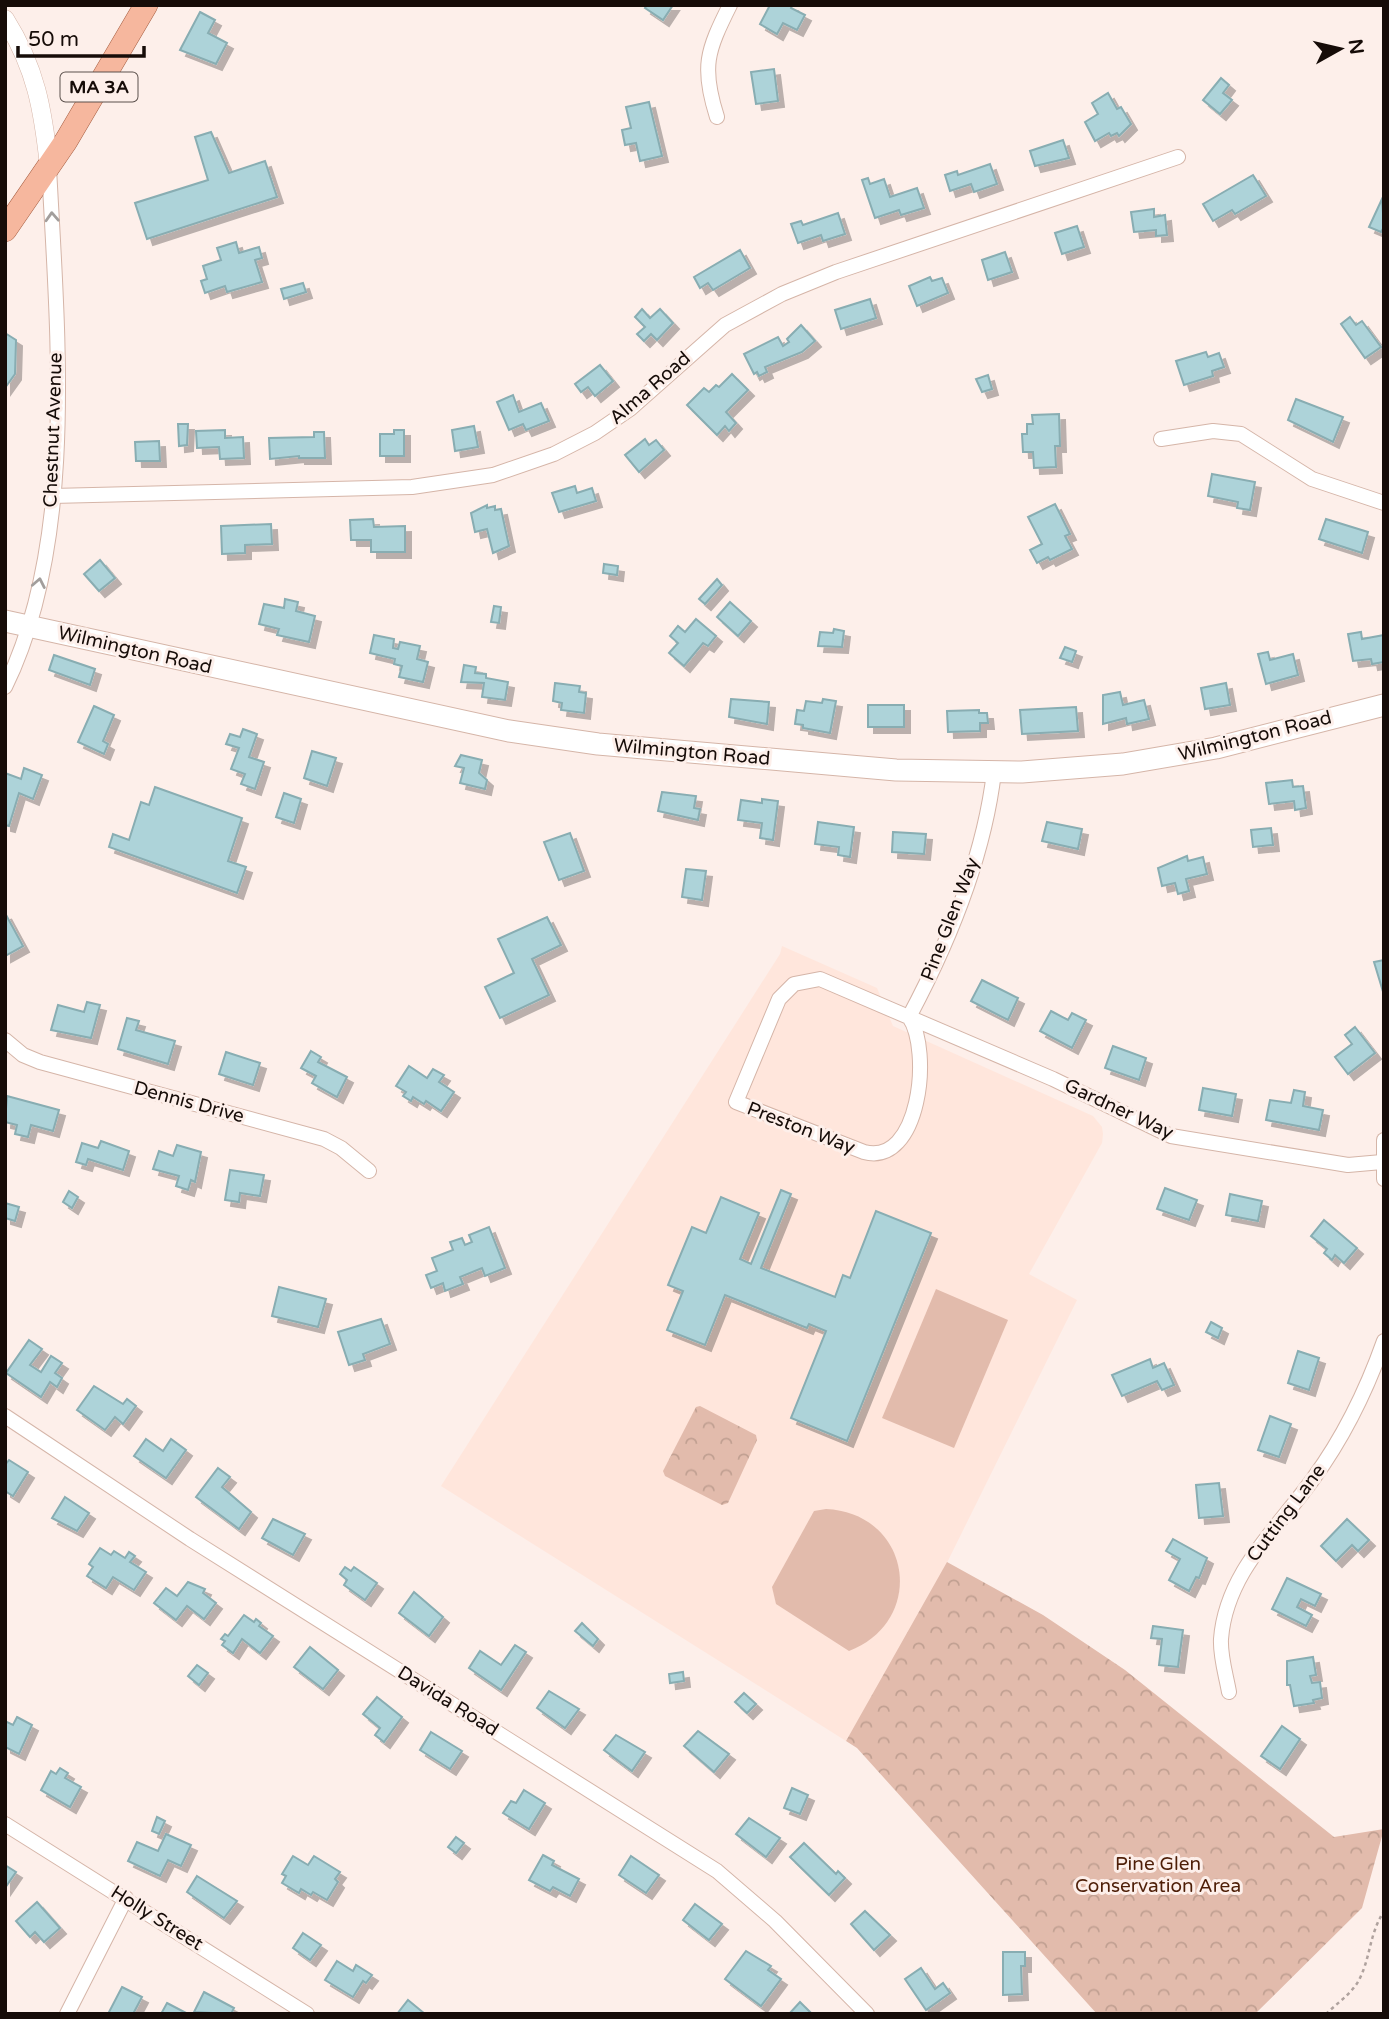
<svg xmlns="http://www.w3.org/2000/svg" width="1389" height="2019" font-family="'Varela Round',sans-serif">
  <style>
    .built { fill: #ffe6dc }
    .park { fill: url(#park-crowns) }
    .pitch { fill: #e2bbac }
    .building { fill: #add3d9; stroke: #88adb2; stroke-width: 2; filter: url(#shadow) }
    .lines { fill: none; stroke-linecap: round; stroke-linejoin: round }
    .minor-casing { stroke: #d5b5a8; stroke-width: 16 }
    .tertiary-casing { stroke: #d5b5a8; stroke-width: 19 }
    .secondary-casing { stroke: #d5b5a8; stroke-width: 23 }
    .primary-casing { stroke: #a45c3f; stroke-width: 24 }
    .path { stroke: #afa29e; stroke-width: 2.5; stroke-dasharray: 3.5 3.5; stroke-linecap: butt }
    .minor { stroke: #fff; stroke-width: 14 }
    .tertiary { stroke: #fff; stroke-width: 18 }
    .secondary { stroke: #fff; stroke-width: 21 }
    .primary { stroke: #f6b79e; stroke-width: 23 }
    .oneway { stroke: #a29e9c }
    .labels { text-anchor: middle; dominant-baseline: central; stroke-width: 6; stroke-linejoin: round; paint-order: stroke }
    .shield { fill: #fdefea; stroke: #5b504c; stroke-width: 2 }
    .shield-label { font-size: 18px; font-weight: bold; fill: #160c08 }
    .street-label { font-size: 19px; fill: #160c08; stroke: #fdefea }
    .park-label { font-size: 19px; fill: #4e1e07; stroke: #fdefea }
  </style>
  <defs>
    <pattern id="park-crowns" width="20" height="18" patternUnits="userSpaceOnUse" patternTransform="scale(1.75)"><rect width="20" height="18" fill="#e2bbac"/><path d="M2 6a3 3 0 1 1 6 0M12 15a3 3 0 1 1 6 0" fill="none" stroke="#c1a092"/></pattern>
    <filter id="shadow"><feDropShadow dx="6" dy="6" stdDeviation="0" flood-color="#0004"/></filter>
  </defs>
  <rect width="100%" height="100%" fill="#fdefea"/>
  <polygon class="built" points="782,946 877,988 893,1026 1093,1116 1102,1127 1103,1134 1102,1143 1029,1274 1077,1300 933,1591 846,1741 441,1486 780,954"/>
  <g class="park">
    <polygon points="700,1406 756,1435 757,1440 728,1503 722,1505 665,1476 663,1471 696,1407"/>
    <polygon points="947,1562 1043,1615 1125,1670 1334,1837 1384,1829 1362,1908 1255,2014 1097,2014 857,1748 846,1741"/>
  </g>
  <g class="pitch">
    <polygon points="936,1289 1008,1320 954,1448 882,1418"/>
    <path d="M826,1509C911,1513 928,1620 849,1651L776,1604L772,1587L814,1511Z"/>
  </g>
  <g class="building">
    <polygon points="647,5 673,5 663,20 645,8"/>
    <polygon points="770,5 792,5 791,8 805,15 797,30 783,23 777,34 760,24"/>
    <polygon points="200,12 215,20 208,33 227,43 216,64 180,50"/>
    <polygon points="774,69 778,101 756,104 751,72"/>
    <polygon points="1221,78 1229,85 1223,93 1232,100 1220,114 1203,100"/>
    <polygon points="1108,93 1117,109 1121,107 1131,124 1119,136 1117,133 1111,136 1109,133 1095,141 1085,122 1098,114 1092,103"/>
    <polygon points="649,102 662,156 640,161 636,143 625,145 622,130 631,128 626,107"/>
    <polygon points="211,132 229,173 265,161 277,197 147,239 135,203 208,180 195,137"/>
    <polygon points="1063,140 1069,158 1035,166 1030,151"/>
    <polygon points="990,164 997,184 974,192 971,184 950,191 945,175 957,171 958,175"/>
    <polygon points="1253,175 1266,196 1235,214 1232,210 1213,221 1203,204"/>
    <polygon points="868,178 870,184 884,179 890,197 917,188 924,208 901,215 899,210 875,218 862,180"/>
    <polygon points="1382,199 1384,227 1381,232 1369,227"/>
    <polygon points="1154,209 1154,217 1165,215 1167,235 1156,236 1156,230 1134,232 1131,212"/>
    <polygon points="838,213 845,234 823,241 821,235 798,243 791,224 801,221 803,225"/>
    <polygon points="1077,226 1084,247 1062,254 1055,233"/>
    <polygon points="236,242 239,253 259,247 262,258 255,260 262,282 227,292 225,286 205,293 201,281 207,279 203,266 221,260 217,248"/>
    <polygon points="740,250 750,268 713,290 708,283 700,288 694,277"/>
    <polygon points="1005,252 1012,272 988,280 982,260"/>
    <polygon points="930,277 932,281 942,278 948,293 917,306 909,286"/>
    <polygon points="303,283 306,292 284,299 281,289"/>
    <polygon points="870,299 876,318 841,329 835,310"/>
    <polygon points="642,309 650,318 660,309 673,323 657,340 651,334 644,341 637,334 645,327 635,317"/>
    <polygon points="1350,317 1356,325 1362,321 1381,347 1365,358 1341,324"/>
    <polygon points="801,325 815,341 802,352 765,367 767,372 759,376 757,372 754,374 744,354 778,337 783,346 789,342 787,339"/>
    <polygon points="5,333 16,340 15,374 5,388"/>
    <polygon points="1206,352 1208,357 1219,353 1224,367 1212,371 1213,376 1184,385 1176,361"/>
    <polygon points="600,365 613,381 595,396 588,387 581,392 575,384"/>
    <polygon points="732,374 748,390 726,412 736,423 729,431 725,426 717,435 687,405 704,388 709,392 716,385 719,387"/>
    <polygon points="988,375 992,389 982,392 976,379"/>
    <polygon points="513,395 519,412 541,403 549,421 526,430 523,424 509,430 497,402"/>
    <polygon points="1296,399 1343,417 1333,442 1288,420"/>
    <polygon points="1059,414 1060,446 1055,446 1056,467 1034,468 1033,452 1023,452 1022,434 1027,434 1027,424 1033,424 1032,415"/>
    <polygon points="178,424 188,424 187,445 179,446"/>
    <polygon points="474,426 478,447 455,451 452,430"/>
    <polygon points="225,430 225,438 243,437 244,458 220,459 219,447 197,448 196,431"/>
    <polygon points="394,430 404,430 404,456 380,456 380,434 394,434"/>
    <polygon points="314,432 324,432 325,458 299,458 299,456 270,459 269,438 314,437"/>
    <polygon points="645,439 649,445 656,440 664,450 639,472 625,455"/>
    <polygon points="159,441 160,461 136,461 135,442"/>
    <polygon points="1212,474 1255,482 1250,510 1237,508 1238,502 1208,496"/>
    <polygon points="575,486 577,493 592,488 596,501 559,512 552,493"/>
    <polygon points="1055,504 1070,534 1065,536 1072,549 1050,560 1048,557 1037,563 1030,550 1042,544 1028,517"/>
    <polygon points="487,505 487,508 495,506 495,510 501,509 509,546 493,553 487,529 475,532 471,513"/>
    <polygon points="373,519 374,527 405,526 405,552 371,552 371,540 351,540 350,520"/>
    <polygon points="1326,519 1368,532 1362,553 1319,539"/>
    <polygon points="271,524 272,544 245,545 245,553 222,554 221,526"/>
    <polygon points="100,560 115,578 99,591 84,574"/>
    <polygon points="604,564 618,566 617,575 603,573"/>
    <polygon points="717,579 722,585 705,604 699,599"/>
    <polygon points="285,599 298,602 296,611 315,616 309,642 277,635 279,629 259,624 264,604 284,608"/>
    <polygon points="730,602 751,621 738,636 717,617"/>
    <polygon points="494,606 501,607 499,623 491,622"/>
    <polygon points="696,619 716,636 708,646 703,643 684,666 669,653 678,643 670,636 678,626 685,632"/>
    <polygon points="834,629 844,631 842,647 818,646 820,632 833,633"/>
    <polygon points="1361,632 1362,639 1384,635 1384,662 1372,664 1371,659 1353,661 1348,634"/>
    <polygon points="374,635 394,639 393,648 398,649 400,642 420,646 417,659 428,662 423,682 399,677 402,666 394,664 395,659 370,653"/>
    <polygon points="1065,647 1076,651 1072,662 1060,658"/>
    <polygon points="1268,652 1270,660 1293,654 1298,675 1266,684 1258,654"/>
    <polygon points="54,655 95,669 90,685 49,670"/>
    <polygon points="464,665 476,667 475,673 486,674 486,678 508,682 505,700 482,697 484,683 461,682"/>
    <polygon points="555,683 580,686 579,692 586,693 584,713 561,710 562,703 553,701"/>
    <polygon points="1226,683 1230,705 1205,709 1201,688"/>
    <polygon points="1120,692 1123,705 1144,700 1149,719 1127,724 1126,718 1103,724 1103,695"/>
    <polygon points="731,699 769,702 767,724 729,717"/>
    <polygon points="823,699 836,701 830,733 803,728 803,725 795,724 797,710 804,711 806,701 822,703"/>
    <rect x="868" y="705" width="36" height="22"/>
    <polygon points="94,706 114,715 103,741 108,744 104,754 78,742"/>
    <polygon points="1076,707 1078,731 1022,734 1020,710"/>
    <polygon points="979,710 979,713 987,713 988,723 980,723 980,731 948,732 947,711"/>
    <polygon points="243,729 257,734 249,757 264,762 255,789 241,784 245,774 231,769 239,748 226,744 230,734 240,737"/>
    <polygon points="312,751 336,758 327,786 304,778"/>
    <polygon points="461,755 482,760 479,773 487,780 485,789 460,783 464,768 455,766"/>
    <polygon points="24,768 42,775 33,799 19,793 9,826 5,825 5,773 21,779"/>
    <polygon points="1292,780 1293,787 1303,786 1306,808 1295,810 1294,801 1269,804 1266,783"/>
    <polygon points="155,787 242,818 228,861 246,867 237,893 109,847 113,834 129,840 141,802 149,805"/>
    <polygon points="662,792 696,796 694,808 700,809 698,820 658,811"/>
    <polygon points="284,793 301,799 294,823 276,817"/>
    <polygon points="762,799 778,801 773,840 760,838 762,823 738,820 741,800 762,803"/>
    <polygon points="818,822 854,827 850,857 838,855 839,847 815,844"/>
    <polygon points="1047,822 1082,829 1078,849 1042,841"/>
    <polygon points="1271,828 1273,845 1253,847 1251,830"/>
    <polygon points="893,832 926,834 924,854 892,852"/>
    <polygon points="570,833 584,871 559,880 544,842"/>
    <polygon points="1187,856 1188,861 1203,857 1207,874 1186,879 1189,891 1178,894 1175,883 1162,886 1158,868"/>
    <polygon points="686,869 706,871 702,900 682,897"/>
    <polygon points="5,913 23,946 5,956"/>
    <polygon points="547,917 561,945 532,959 549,995 500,1018 485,987 514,973 498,939"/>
    <polygon points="1384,960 1384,995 1374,962"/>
    <polygon points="982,980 1018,998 1008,1020 971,1001"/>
    <polygon points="87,1002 100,1005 91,1038 51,1030 58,1005 84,1012"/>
    <polygon points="1051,1011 1068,1020 1072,1013 1086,1020 1072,1048 1040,1031"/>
    <polygon points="127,1018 139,1021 136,1030 175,1041 168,1064 118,1049"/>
    <polygon points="1355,1027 1375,1053 1348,1074 1335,1057 1352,1044 1345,1035"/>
    <polygon points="1113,1046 1146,1058 1139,1080 1105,1068"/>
    <polygon points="311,1051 321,1057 318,1062 347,1077 337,1097 312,1083 316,1076 301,1068"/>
    <polygon points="226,1052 260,1063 253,1085 219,1074"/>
    <polygon points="409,1066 427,1078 433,1069 444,1075 439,1082 454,1092 441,1111 426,1101 424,1104 413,1097 411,1101 403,1096 406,1092 396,1086"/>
    <polygon points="1203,1088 1236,1094 1232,1116 1199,1110"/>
    <polygon points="1294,1090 1305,1092 1303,1106 1323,1110 1319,1130 1266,1120 1270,1100 1291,1103"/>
    <polygon points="7,1096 59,1110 53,1131 31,1125 28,1137 15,1134 17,1125 5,1122"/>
    <polygon points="101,1141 129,1151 123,1170 88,1159 86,1165 76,1162 82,1143 98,1148"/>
    <polygon points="177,1145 201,1152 195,1182 191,1180 188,1190 176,1186 179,1176 153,1169 159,1151 173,1156"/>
    <polygon points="230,1170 264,1175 260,1196 240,1193 239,1202 225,1200"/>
    <polygon points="1165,1188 1197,1200 1189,1220 1157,1209"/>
    <polygon points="781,1190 791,1194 761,1268 835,1297 843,1275 850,1278 876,1211 931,1233 847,1441 791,1418 826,1331 809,1324 807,1328 725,1295 705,1345 667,1330 683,1291 668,1285 692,1227 706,1233 721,1197 759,1213 740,1259 751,1264"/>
    <polygon points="69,1191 78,1197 72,1208 63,1202"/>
    <polygon points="1230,1194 1262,1201 1258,1221 1226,1215"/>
    <polygon points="5,1203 19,1207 15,1221 5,1218"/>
    <polygon points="1324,1220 1357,1248 1344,1263 1335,1255 1332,1260 1324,1253 1327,1249 1311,1236"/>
    <polygon points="489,1227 505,1268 485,1276 482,1268 460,1277 463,1284 445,1291 443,1283 431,1288 426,1275 437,1271 432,1258 453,1250 450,1242 462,1238 465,1245 472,1242 469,1235"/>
    <polygon points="279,1287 326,1299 318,1327 272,1316"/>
    <polygon points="381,1319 390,1344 363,1354 365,1360 349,1365 338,1332"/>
    <polygon points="1211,1322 1222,1328 1218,1338 1206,1332"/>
    <polygon points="29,1340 42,1349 30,1365 41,1372 51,1356 62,1363 55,1373 62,1378 57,1387 50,1382 41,1397 6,1373"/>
    <polygon points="1298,1351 1319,1358 1309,1390 1288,1383"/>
    <polygon points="1150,1359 1153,1368 1164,1363 1174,1385 1162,1390 1157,1381 1122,1396 1112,1375"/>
    <polygon points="94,1386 123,1404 127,1399 136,1406 123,1424 115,1417 105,1430 77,1410"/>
    <polygon points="1270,1416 1291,1424 1279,1457 1258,1450"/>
    <polygon points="146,1439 163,1451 171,1439 186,1450 166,1478 134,1456"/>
    <polygon points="9,1460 28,1472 13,1496 5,1491 5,1465"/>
    <polygon points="218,1468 230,1477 222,1487 251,1512 239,1529 196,1497"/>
    <polygon points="1219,1483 1223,1516 1199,1518 1196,1485"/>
    <polygon points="65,1497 89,1513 77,1531 52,1518"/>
    <polygon points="273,1519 305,1534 293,1555 262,1538"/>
    <polygon points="1347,1519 1369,1540 1358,1551 1352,1545 1336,1561 1321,1546"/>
    <polygon points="1173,1539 1207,1558 1199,1578 1196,1577 1189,1591 1169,1580 1180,1559 1166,1551"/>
    <polygon points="100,1548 111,1555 114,1551 125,1558 129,1552 135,1556 130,1562 146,1572 134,1590 113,1577 106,1588 87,1576 93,1567 89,1564"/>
    <polygon points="345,1567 351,1571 354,1567 377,1583 365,1600 344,1585 347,1580 340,1574"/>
    <polygon points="1287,1578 1321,1594 1315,1606 1301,1599 1297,1607 1312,1615 1306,1626 1272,1609"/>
    <polygon points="188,1582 205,1589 203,1593 216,1603 204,1619 187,1606 176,1620 154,1603 166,1588 177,1596"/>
    <polygon points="414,1592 443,1617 429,1636 399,1613"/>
    <polygon points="244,1615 254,1622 256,1619 261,1623 259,1626 273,1636 260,1653 242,1639 233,1653 222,1645 225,1641 221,1639 225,1634 228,1636"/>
    <polygon points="582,1623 598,1639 593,1646 575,1631"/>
    <polygon points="1153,1626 1183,1630 1178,1667 1159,1665 1162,1639 1151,1638"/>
    <polygon points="515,1645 526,1652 501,1690 469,1668 480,1651 501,1665"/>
    <polygon points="310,1647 338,1670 323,1689 294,1667"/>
    <polygon points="1313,1657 1316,1675 1310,1676 1312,1683 1320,1682 1322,1698 1313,1700 1314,1703 1294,1706 1290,1685 1287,1685 1287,1661"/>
    <polygon points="197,1665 208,1673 199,1685 188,1676"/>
    <polygon points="683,1672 684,1681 670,1683 669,1674"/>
    <polygon points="549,1691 579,1709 565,1728 537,1708"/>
    <polygon points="744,1693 756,1704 747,1713 735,1702"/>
    <polygon points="377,1697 402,1717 384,1742 375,1735 380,1728 363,1714"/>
    <polygon points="17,1717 32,1725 19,1754 5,1747 5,1721 13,1725"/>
    <polygon points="1282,1726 1300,1739 1280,1769 1261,1756"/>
    <polygon points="698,1731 729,1754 714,1772 684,1746"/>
    <polygon points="431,1732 462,1751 450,1769 420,1750"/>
    <polygon points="616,1735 645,1752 632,1771 604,1750"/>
    <polygon points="60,1768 68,1773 65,1778 81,1787 70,1807 41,1790 51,1771 56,1774"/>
    <polygon points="792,1788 808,1795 800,1814 784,1808"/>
    <polygon points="524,1790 545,1803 529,1829 503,1813 511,1801 516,1803"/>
    <polygon points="157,1817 165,1821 159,1834 152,1831"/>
    <polygon points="749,1818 780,1838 766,1857 736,1834"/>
    <polygon points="166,1834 191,1845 181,1866 168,1860 160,1876 128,1861 137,1842 158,1851"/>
    <polygon points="456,1837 464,1843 456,1853 448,1847"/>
    <polygon points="804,1843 836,1874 838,1871 845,1878 829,1895 790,1857"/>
    <polygon points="543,1855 554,1861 552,1865 579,1879 570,1896 553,1887 550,1891 529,1880"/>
    <polygon points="293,1856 308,1865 314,1856 340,1872 335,1879 338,1882 327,1900 313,1892 311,1895 301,1889 299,1893 282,1883 286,1876 282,1874"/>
    <polygon points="631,1856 659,1875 646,1893 619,1875"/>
    <polygon points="5,1865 16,1872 5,1888"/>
    <polygon points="197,1876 237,1901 224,1918 187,1892"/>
    <polygon points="37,1902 60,1928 44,1942 35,1932 30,1937 16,1921"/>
    <polygon points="695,1904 722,1924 709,1940 683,1920"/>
    <polygon points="865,1911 890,1935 874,1950 851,1924"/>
    <polygon points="303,1933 321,1945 310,1960 293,1948"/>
    <polygon points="746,1951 771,1966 768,1970 781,1979 761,2006 725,1979"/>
    <polygon points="1003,1952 1025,1952 1025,1966 1021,1966 1022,1994 1003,1995"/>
    <polygon points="337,1961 353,1971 356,1965 372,1975 366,1983 363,1981 353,1997 325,1980"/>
    <polygon points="921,1968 935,1989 943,1983 950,1993 926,2010 905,1979"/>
    <polygon points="122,1987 142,1997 133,2014 108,2014"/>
    <polygon points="204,1992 234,2008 231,2014 194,2012"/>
    <polygon points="408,2000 425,2014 397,2014"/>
    <polygon points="800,2002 812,2014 789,2014"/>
    <polygon points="167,2003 188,2014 161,2014"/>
  </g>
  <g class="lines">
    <defs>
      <g id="minor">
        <path d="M717,117C701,67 707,51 730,5"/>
        <polyline points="1161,439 1213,431 1241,434 1312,479 1384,503"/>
        <polyline points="52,496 412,487 493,475 554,454 595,433 630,409 725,325 782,294 836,272 1178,157"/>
        <path d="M5,687C78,539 57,328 49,167"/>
        <path d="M909,1017C932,1050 920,1167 864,1152L736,1102L779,999L794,984L820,979L1053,1079L1171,1136L1348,1165L1382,1162"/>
        <path d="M909,1017C949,942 984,857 994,772"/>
        <polyline points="5,1040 23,1055 40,1062 324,1139 341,1148 369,1171"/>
        <polyline points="1384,1140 1384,1179"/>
        <polyline points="5,1416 190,1539 717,1871 775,1921 867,2014"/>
        <path d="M1229,1692C1226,1675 1220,1656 1221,1639C1226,1573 1277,1529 1313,1479C1343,1438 1367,1389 1384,1341"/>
        <polyline points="5,1824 307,2014"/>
        <polyline points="67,2014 126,1898"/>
      </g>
      <path id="tertiary" d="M5,19C36,68 43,110 49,166"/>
      <polyline id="secondary" points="5,621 509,731 598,744 896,770 1022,772 1123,764 1216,748 1384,705"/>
      <polyline id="primary" points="5,230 66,141 146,5"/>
    </defs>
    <use href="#minor" class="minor-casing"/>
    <use href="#tertiary" class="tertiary-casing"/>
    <use href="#secondary" class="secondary-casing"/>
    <use href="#primary" class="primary-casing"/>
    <path class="path" d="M1326,2014C1337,2003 1353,1993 1360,1978C1371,1955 1369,1935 1384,1911"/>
    <use href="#minor" class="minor"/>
    <use href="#tertiary" class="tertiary"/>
    <use href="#secondary" class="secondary"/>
    <use href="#primary" class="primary"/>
  </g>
  <defs><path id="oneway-chevron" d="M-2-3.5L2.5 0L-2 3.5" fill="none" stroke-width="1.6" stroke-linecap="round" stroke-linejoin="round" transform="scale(1.75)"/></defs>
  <g class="oneway">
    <use href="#oneway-chevron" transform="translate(52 217) rotate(-93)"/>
    <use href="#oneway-chevron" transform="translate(39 583) rotate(-79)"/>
  </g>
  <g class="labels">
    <rect class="shield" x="60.5" y="72.5" width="77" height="29" rx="5"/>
    <g class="shield-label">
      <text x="99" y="87">MA 3A</text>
    </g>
    <g class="street-label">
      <text transform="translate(650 388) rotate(-41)">Alma Road</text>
      <text transform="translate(53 430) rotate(-88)">Chestnut Avenue</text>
      <text transform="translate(135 650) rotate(13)">Wilmington Road</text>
      <text transform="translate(1255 736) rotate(-14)">Wilmington Road</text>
      <text transform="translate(692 752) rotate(5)">Wilmington Road</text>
      <text transform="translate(950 919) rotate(-69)">Pine Glen Way</text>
      <text transform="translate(189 1102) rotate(15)">Dennis Drive</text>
      <text transform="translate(1119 1109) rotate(25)">Gardner Way</text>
      <text transform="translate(801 1128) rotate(21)">Preston Way</text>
      <text transform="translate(1286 1513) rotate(-53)">Cutting Lane</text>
      <text transform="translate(448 1701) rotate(32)">Davida Road</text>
      <text transform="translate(157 1918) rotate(32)">Holly Street</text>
    </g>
    <g class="park-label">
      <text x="1158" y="1864">Pine Glen<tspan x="1158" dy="22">Conservation Area</tspan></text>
    </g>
  </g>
  <rect width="1389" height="2019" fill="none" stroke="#160c08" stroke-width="14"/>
  <g transform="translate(1340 49) rotate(82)" stroke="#fdefea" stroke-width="5" paint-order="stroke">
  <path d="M0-5L12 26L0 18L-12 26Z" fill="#160c08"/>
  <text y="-10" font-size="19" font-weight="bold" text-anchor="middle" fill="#160c08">N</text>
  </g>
  <path d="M18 46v10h126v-10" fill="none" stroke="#160c08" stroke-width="3.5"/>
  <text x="28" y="46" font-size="21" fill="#160c08" stroke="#fdefea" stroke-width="5" paint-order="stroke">50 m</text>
</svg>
